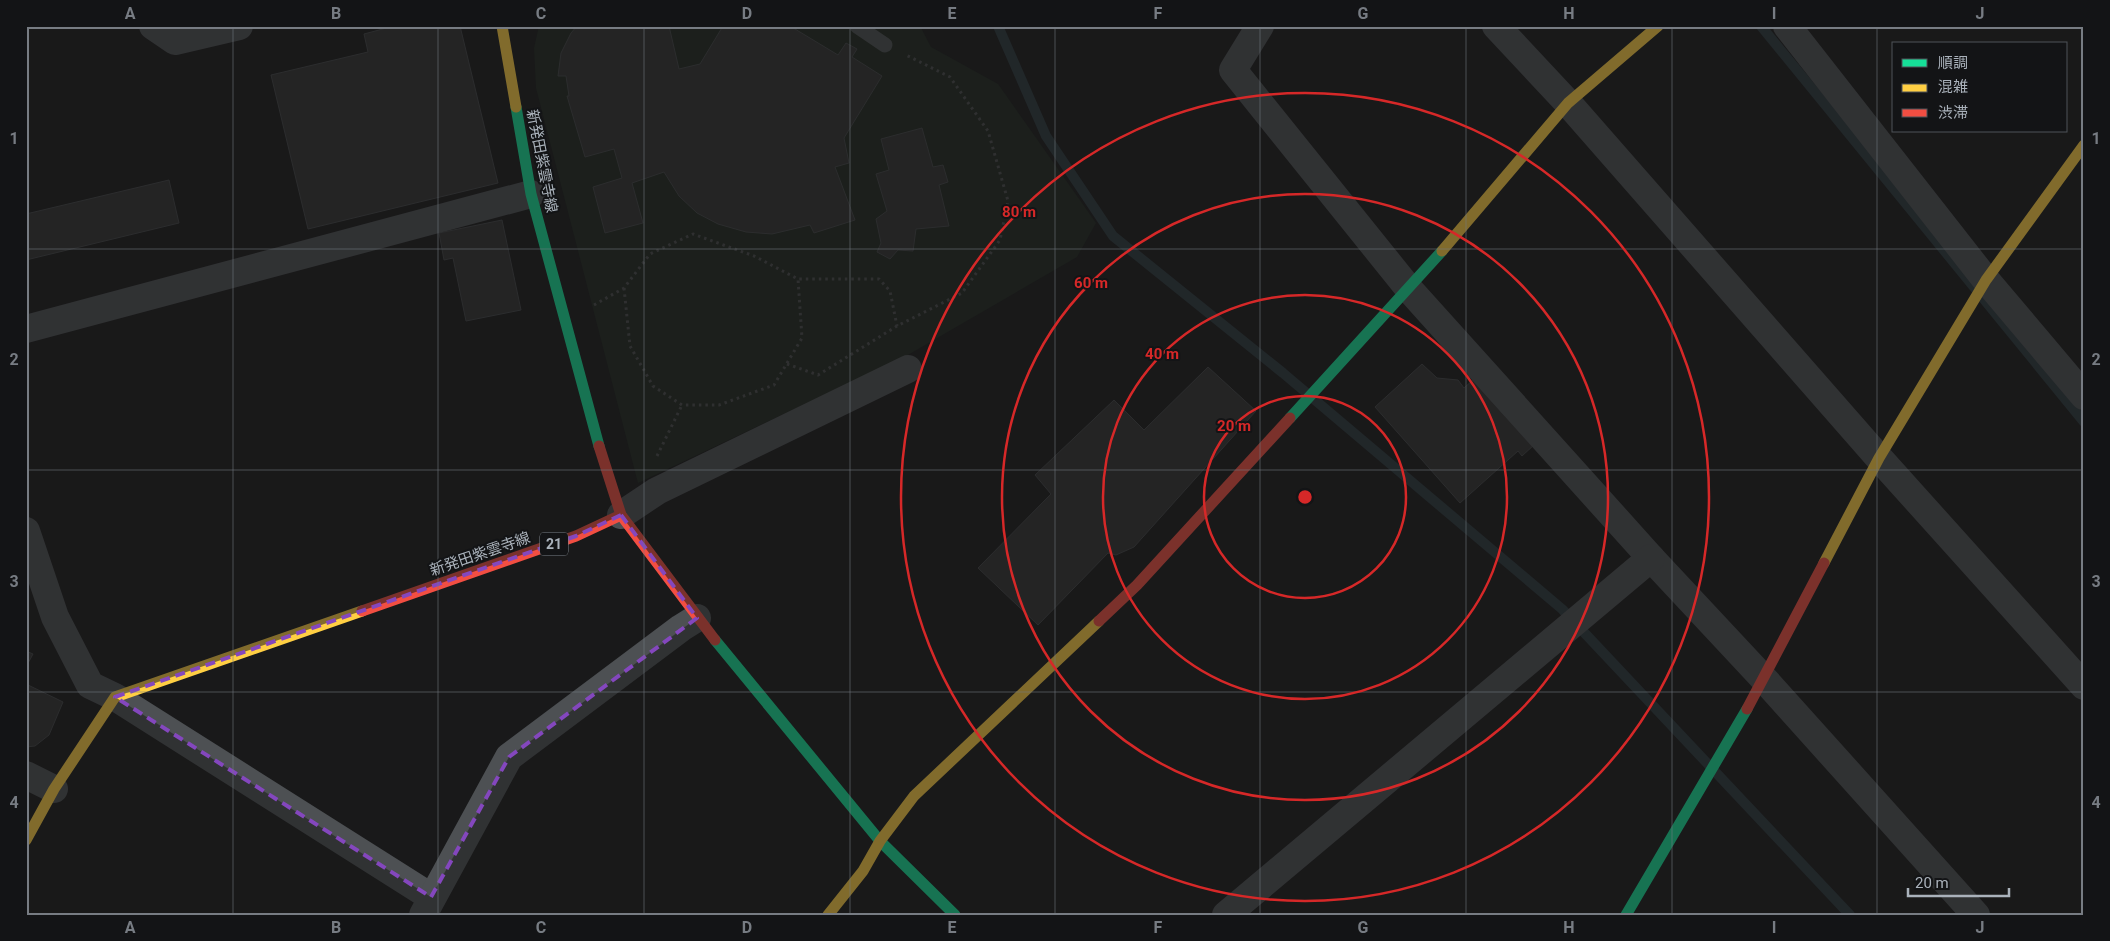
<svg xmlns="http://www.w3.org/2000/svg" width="2110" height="941" font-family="Roboto,'Noto Sans JP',sans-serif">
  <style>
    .green { fill: #1f271f }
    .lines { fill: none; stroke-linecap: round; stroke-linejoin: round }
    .stream { stroke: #2b383d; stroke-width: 10 }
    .building { fill: #313132; stroke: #424446 }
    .path { stroke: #494b4d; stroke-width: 3; stroke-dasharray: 2.5 4; stroke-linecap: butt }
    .lane { stroke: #4d5053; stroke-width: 15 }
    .street { stroke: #4d5053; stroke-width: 28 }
    .fast { stroke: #16e098; stroke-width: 11 }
    .slow { stroke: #ffcf43; stroke-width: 11 }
    .jam { stroke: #f24e42; stroke-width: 11 }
    .marked { fill: none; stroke: #8447be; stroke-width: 4; stroke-dasharray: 10 6; stroke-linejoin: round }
    .grid { fill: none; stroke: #777c83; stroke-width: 1; stroke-opacity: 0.55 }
    .ring { fill: none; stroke: #d62828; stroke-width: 2.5 }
    .labels { text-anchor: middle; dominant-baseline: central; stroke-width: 4; stroke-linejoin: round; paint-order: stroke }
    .shield { fill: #131416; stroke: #7d838a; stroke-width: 1 }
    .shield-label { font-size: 14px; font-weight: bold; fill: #aab2bb }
    .street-label { font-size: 15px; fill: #aab2bb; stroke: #131416 }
    .centre { fill: #d62828; stroke: #131416; stroke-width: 2.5 }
    .ring-label { font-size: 15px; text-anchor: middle; font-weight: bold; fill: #d62828; stroke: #131416; stroke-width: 4; stroke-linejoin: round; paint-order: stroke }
    .neatline { fill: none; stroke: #777c83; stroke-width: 2 }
    .grid-label { font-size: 16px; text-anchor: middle; font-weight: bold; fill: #777c83 }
  </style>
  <rect width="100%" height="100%" fill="#19191a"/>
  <polygon class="green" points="539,26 920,26 931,47 998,84 1096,223 1077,257 906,356 638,483 536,88 534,48"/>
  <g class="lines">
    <g class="stream">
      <polyline points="998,26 1046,136 1113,236 1283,373 1562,609 1850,915"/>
      <polyline points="1761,26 2084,422"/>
    </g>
  </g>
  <g class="building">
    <polygon points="394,26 460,26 498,183 308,229 271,75 368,52 364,34"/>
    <polygon points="577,26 669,26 679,69 700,64 723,26 790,26 838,55 846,43 857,49 852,57 882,76 844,138 849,163 835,167 855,220 814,233 810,225 772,234 746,232 718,224 697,213 679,196 664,172 632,183 643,223 605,233 593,187 622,178 614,149 585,157 567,96 569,96 566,76 558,76 561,53 571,33"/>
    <polygon points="922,128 933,167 943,165 948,182 939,185 949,226 916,229 913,251 898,250 890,259 877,252 881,243 876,219 887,211 876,174 889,170 881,139"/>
    <polygon points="169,180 179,223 26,260 26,214"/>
    <polygon points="502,220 521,310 466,321 453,258 444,260 439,233"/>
    <polygon points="1422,364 1437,378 1458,380 1464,388 1473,380 1505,416 1508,414 1535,444 1522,456 1518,451 1460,503 1375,407"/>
    <polygon points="1208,367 1256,411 1134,547 1116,555 1108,553 1038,625 978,568 1051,494 1035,475 1114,400 1144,430"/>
    <polygon points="26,651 33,654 26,667"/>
    <polygon points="26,684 63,702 49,735 35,746 26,747"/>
  </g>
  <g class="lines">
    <g class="path">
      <polyline points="624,288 630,346 653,386 682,405 719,405 774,385 802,338 798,279"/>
      <polyline points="594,305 624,288 650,254 693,234 754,256 798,279 879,279 890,291 897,326"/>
      <polyline points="787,364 818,375 897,326 962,293 1000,240 1008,201 988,131 950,77 906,55"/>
      <polyline points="657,456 682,405"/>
    </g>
    <polyline class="lane" points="857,26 885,45"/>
    <g class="street">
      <polyline points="153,26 175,41 239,26"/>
      <polyline points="1260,26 1233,70 1409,289 1651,558 1764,679 1976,915"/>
      <polyline points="1496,26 1568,103 1879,458 2084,686"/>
      <polyline points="1787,26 1986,280 2084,396"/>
      <polyline points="26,329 531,194"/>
      <polyline points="621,515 657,491 908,369"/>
      <polyline points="26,531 55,617 90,685 115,697 431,897"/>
      <polyline points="26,775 54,789"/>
      <polyline points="423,915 509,757 681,628 697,618"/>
      <polyline points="1226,915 1651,558"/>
    </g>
    <g class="fast">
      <polyline points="516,107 531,194 599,446"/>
      <polyline points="1290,418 1442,251"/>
      <polyline points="715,640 880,841 955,915"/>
      <polyline points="1626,915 1747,709"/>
    </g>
    <g class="slow">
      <polyline points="502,26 516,107"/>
      <polyline points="1442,251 1568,103 1658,26"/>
      <polyline points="1824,563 1879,458 1986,280 2084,145"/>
      <polyline points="26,840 54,789 115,697 362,611"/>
      <polyline points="828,915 863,871 880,841 914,796 1099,621"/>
    </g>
    <g class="jam">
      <polyline points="621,515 715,640"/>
      <polyline points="362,611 576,536 621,515 599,446"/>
      <polyline points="1099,621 1137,585 1290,418"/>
      <polyline points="1747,709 1824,563"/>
    </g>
  </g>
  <path d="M0 0H2110V941H0ZM621,515L697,618L509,757L431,897L115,697L576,536Z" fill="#19191a" fill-opacity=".55" fill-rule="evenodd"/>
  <path class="marked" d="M621,515L697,618L509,757L431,897L115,697L576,536Z"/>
  <path class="grid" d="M233,26V915M438,26V915M644,26V915M850,26V915M1055,26V915M1260,26V915M1466,26V915M1672,26V915M1877,26V915M26,249H2084M26,470H2084M26,692H2084"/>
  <g class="ring">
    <circle cx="1305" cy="497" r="101"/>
    <circle cx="1305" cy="497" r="202"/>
    <circle cx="1305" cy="497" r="303"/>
    <circle cx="1305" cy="497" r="404"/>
  </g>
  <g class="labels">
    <rect class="shield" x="540" y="532.5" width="28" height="23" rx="4"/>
    <g class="shield-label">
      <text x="554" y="544">21</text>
    </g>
    <g class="street-label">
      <text transform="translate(542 161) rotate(79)">新発田紫雲寺線</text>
      <text transform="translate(480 554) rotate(-19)">新発田紫雲寺線</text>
    </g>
  </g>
  <circle cx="1305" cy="497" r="8" class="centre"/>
  <g class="ring-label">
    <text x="1019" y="217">80 m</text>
    <text x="1091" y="288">60 m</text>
    <text x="1162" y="359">40 m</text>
    <text x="1234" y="431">20 m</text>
  </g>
  <rect width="2110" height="941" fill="none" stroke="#131416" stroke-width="55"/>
  <rect x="1892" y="42" width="175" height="90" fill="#131416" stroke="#4f5358"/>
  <rect x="1902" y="59" width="25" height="8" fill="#16e098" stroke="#4f5358"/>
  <text x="1938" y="68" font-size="15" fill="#aab2bb">順調</text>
  <rect x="1902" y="84" width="25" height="8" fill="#ffcf43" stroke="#4f5358"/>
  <text x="1938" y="92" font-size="15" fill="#aab2bb">混雑</text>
  <rect x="1902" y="109" width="25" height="8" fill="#f24e42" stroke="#4f5358"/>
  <text x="1938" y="118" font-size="15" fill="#aab2bb">渋滞</text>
  <path d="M1908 888v8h101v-8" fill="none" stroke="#aab2bb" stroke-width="2.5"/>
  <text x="1915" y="888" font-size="15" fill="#aab2bb" stroke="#131416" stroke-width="4" paint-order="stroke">20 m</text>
  <rect x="28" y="28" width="2054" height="886" class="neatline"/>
  <g class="grid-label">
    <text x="130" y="19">A</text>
    <text x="336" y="19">B</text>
    <text x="541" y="19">C</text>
    <text x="747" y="19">D</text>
    <text x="952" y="19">E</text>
    <text x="1158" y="19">F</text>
    <text x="1363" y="19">G</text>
    <text x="1569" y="19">H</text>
    <text x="1774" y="19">I</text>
    <text x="1980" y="19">J</text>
    <text x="14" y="144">1</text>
    <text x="2096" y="144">1</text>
    <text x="14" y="365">2</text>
    <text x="2096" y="365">2</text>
    <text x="14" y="587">3</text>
    <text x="2096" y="587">3</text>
    <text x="14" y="808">4</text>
    <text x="2096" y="808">4</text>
    <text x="130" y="933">A</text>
    <text x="336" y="933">B</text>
    <text x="541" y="933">C</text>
    <text x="747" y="933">D</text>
    <text x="952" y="933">E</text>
    <text x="1158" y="933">F</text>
    <text x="1363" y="933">G</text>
    <text x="1569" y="933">H</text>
    <text x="1774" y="933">I</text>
    <text x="1980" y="933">J</text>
  </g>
</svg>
